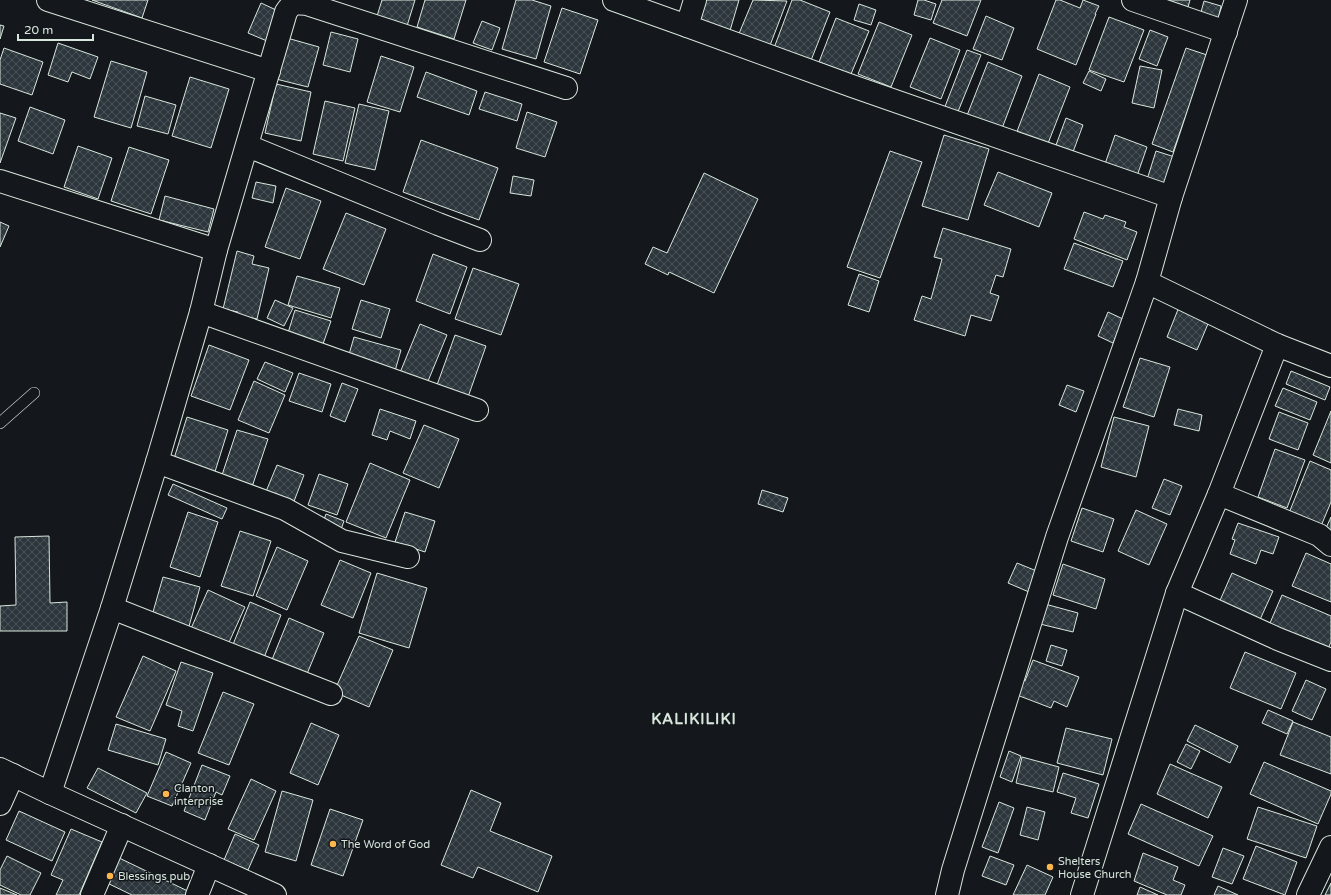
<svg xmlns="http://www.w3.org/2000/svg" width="1331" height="895" font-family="'Varela Round',sans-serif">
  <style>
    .building { fill: url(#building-cross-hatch); stroke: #d8e6dc }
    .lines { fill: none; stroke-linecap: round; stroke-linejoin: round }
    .service-casing { stroke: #d8e6dc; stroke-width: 12 }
    .minor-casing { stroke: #d8e6dc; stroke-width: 24 }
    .service { stroke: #14181c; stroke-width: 11 }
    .minor { stroke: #14181c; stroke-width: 22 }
    .poi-dot { fill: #ffb74d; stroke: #14181c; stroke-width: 1.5 }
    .labels { text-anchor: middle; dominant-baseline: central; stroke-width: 3; stroke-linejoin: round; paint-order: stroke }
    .poi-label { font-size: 11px; fill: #d8e6dc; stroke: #14181c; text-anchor: start }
    .district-label { font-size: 15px; font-weight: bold; letter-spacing: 1px; fill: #d8e6dc; stroke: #14181c }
  </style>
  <defs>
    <pattern id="building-cross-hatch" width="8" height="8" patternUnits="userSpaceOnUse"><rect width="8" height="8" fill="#2c363c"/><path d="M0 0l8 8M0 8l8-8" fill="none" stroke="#4a5358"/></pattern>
  </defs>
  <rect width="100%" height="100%" fill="#14181c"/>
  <g class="building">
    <polygon points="92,0 148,0 142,18"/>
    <polygon points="382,0 415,0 407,26 377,16"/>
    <polygon points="425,0 466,0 454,39 417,27"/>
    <polygon points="516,0 532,0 551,6 536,59 502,49"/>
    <polygon points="706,0 739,0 729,34 699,24"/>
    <polygon points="753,0 787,1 769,48 738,36"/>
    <polygon points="792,0 800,0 830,12 810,63 774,48"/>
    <polygon points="918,0 924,0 936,4 931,20 914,15"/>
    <polygon points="942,0 981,0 967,36 933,23"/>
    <polygon points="1056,0 1060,0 1080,8 1083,0 1099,6 1095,14 1096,14 1076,65 1037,49"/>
    <polygon points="1167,0 1190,0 1188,7"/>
    <polygon points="1204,1 1221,6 1218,21 1200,16"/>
    <polygon points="261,3 287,15 274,44 248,33"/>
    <polygon points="859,4 876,10 871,25 854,20"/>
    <polygon points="562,8 598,20 580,74 544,62"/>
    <polygon points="986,16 1014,28 1002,60 973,49"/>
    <polygon points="1109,17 1144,30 1124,82 1089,70"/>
    <polygon points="836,18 869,31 851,74 819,62"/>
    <polygon points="482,21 500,28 492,50 473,43"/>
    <polygon points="879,22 912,35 891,87 858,74"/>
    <polygon points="0,25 4,26 0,39"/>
    <polygon points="1150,30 1168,37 1157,66 1139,59"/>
    <polygon points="331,32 358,39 350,72 323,65"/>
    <polygon points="287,38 319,47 308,87 276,79"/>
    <polygon points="930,38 960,50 941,99 910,87"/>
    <polygon points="58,43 98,57 90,79 72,72 68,82 48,75"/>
    <polygon points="4,48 43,62 32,95 0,84 0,60"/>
    <polygon points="1186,48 1207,55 1173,152 1152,144"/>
    <polygon points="967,50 981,55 957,114 944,109"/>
    <polygon points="381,56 414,67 400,112 367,102"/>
    <polygon points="111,61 147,72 131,128 94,117"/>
    <polygon points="988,62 1022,76 1001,131 966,118"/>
    <polygon points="1140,66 1162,70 1154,108 1132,103"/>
    <polygon points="1089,71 1106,79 1101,91 1083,83"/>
    <polygon points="426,72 477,91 469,115 417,97"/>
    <polygon points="1039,74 1070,87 1047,146 1016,134"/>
    <polygon points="190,77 229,89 211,148 172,136"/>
    <polygon points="276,84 311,92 301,141 265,133"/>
    <polygon points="485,92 522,104 517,121 479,109"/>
    <polygon points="145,96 176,105 168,134 137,126"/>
    <polygon points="325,101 355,108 343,161 313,154"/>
    <polygon points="359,104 389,111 375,170 345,163"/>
    <polygon points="30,107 65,120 53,154 18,141"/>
    <polygon points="527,112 557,122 545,157 516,148"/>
    <polygon points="0,113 16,118 0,163"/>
    <polygon points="1066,118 1083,125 1073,152 1056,145"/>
    <polygon points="944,135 989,149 968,220 922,206"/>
    <polygon points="1115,135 1147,147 1137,176 1105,164"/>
    <polygon points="421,140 498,168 479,220 403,192"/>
    <polygon points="78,146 112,158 98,199 64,187"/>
    <polygon points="129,147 169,160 151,214 111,201"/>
    <polygon points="890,151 922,162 880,278 847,267"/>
    <polygon points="1156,151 1181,159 1170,194 1145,186"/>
    <polygon points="998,172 1052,193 1039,227 984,205"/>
    <polygon points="704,173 758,199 714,293 669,272 668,275 645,264 653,247 667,253"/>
    <polygon points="513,176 534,180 531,196 510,193"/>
    <polygon points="256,182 276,186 273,203 252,198"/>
    <polygon points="286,188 321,201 300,259 265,247"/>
    <polygon points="165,196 214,209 208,232 159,220"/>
    <polygon points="1084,212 1103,219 1105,215 1126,222 1124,227 1137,232 1127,260 1074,239"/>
    <polygon points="346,213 386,229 364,285 323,269"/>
    <polygon points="0,222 9,226 0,247"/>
    <polygon points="943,228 1011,249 1003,277 996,275 990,293 999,296 991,321 971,315 965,336 914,320 922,296 931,299 942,259 934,257"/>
    <polygon points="1074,243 1123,261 1113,287 1064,269"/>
    <polygon points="237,251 254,256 252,264 269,268 257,319 238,315 238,312 223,309"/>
    <polygon points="433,254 467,267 450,314 416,301"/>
    <polygon points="473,268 519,284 501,335 455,319"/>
    <polygon points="859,274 879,281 869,312 848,305"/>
    <polygon points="297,276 340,288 331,318 288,305"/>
    <polygon points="275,300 293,308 284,326 267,318"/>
    <polygon points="361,300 390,309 381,338 352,329"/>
    <polygon points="1179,307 1210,319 1197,350 1167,337"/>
    <polygon points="295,310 331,321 323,344 288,333"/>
    <polygon points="1108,312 1123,319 1113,343 1098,336"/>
    <polygon points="420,324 447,335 426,386 399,375"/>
    <polygon points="455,335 486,346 468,397 437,385"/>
    <polygon points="354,337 401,350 395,371 348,358"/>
    <polygon points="209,345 249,360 230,410 191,396"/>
    <polygon points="1140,358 1170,367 1154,417 1123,407"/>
    <polygon points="265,362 293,373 285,392 257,379"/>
    <polygon points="1291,371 1330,387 1325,400 1286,384"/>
    <polygon points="299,373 331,384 322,412 289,401"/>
    <polygon points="254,381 285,395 269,433 238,420"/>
    <polygon points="342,383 358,389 345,422 330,416"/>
    <polygon points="1067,385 1084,391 1076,412 1059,405"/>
    <polygon points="1283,388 1317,402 1310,420 1275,406"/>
    <polygon points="380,409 416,421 410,439 390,431 387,440 372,435"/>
    <polygon points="1178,409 1202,415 1199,431 1174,425"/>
    <polygon points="1331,411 1331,463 1313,455"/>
    <polygon points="1279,412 1308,423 1298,450 1269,439"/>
    <polygon points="187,417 228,430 213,478 172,465"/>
    <polygon points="1114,417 1149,426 1136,477 1101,467"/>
    <polygon points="424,425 459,439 439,488 403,473"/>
    <polygon points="237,430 268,439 251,490 220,481"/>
    <polygon points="1275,449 1305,460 1287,508 1258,497"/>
    <polygon points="1310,461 1331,470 1331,502 1321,526 1289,513"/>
    <polygon points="370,463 410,480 386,538 346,522"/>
    <polygon points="277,465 304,475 293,504 265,494"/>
    <polygon points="319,474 348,484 337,515 308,505"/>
    <polygon points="1164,479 1182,486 1170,515 1152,508"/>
    <polygon points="173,484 227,508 222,519 168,495"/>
    <polygon points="762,490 788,498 783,512 758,504"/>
    <polygon points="1082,508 1114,519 1103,552 1071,541"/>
    <polygon points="1136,510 1167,524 1149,565 1118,551"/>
    <polygon points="188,512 218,522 200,577 170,567"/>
    <polygon points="405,512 435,521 425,552 395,542"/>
    <polygon points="326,514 344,521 339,535 321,528"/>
    <polygon points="1331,517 1331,530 1326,528"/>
    <polygon points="1238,523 1279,537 1273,554 1261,550 1256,564 1230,554 1235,540 1232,539"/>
    <polygon points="240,531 271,541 253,596 221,586"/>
    <polygon points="49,536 50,603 67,602 67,631 0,631 0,606 16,605 15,537"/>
    <polygon points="277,547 308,561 287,610 256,596"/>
    <polygon points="1306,553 1331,564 1331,602 1292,586"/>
    <polygon points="340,560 371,573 353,618 321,605"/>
    <polygon points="1017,563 1044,574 1036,595 1008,583"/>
    <polygon points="1063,564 1105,579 1096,609 1053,595"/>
    <polygon points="377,573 427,588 409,648 359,633"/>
    <polygon points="1232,573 1273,591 1258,624 1218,605"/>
    <polygon points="163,577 200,587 186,637 149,626"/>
    <polygon points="208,590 245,607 226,649 189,633"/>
    <polygon points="1282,595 1331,616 1331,642 1325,655 1267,630"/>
    <polygon points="250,602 281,615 261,665 230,652"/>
    <polygon points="1045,604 1078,613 1073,632 1040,624"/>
    <polygon points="289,618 324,633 304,681 269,667"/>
    <polygon points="359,636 393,650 369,707 334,692"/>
    <polygon points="1051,645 1067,650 1062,666 1046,661"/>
    <polygon points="1245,652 1296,673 1281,709 1230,688"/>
    <polygon points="143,656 176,671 150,731 116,717"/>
    <polygon points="1033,660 1079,677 1067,707 1054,701 1051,708 1017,695 1023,680 1025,681"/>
    <polygon points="181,662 213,673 193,731 178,726 182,711 166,705"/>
    <polygon points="1306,680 1326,689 1312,720 1292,711"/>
    <polygon points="223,692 254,704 229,765 198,753"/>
    <polygon points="1268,710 1293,721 1287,734 1262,723"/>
    <polygon points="1293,722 1331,737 1331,774 1280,755"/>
    <polygon points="311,723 339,735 318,785 290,773"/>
    <polygon points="116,724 166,739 158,765 108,750"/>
    <polygon points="1195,725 1238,746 1230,763 1187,741"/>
    <polygon points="1066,728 1112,739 1103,775 1057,763"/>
    <polygon points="1186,744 1200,751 1191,769 1177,762"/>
    <polygon points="1009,751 1021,756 1012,782 1000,777"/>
    <polygon points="166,752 191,763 172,806 147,796"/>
    <polygon points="1022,757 1059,767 1053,792 1016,783"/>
    <polygon points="1264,762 1331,791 1331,794 1318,824 1250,794"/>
    <polygon points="1170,764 1222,787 1208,818 1157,794"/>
    <polygon points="202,765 230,776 222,795 216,792 205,820 184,811"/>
    <polygon points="98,768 147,793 136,813 87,788"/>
    <polygon points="1063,773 1099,784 1088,818 1071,813 1076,798 1057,792"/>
    <polygon points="251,779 276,791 254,840 228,829"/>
    <polygon points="471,790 501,803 490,831 552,856 538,892 478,867 473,878 441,865"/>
    <polygon points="282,791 313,800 296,861 265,852"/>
    <polygon points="999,802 1014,808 998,853 982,847"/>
    <polygon points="1141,804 1213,836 1199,866 1128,834"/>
    <polygon points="1027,807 1045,812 1038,840 1020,835"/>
    <polygon points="1258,807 1317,826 1306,858 1247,839"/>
    <polygon points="330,809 363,820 343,876 311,865"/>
    <polygon points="19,811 65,832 52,861 6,840"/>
    <polygon points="71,829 102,842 79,895 56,895 63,880 51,875"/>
    <polygon points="235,834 259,845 248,870 224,860"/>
    <polygon points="1256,846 1297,862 1285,895 1243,879"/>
    <polygon points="1223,848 1244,856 1232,884 1212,877"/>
    <polygon points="1143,853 1178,867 1173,880 1185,885 1181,895 1167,895 1134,881"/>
    <polygon points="7,856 41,873 30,895 21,895 0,885 0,870"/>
    <polygon points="115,856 196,895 132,895 103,881"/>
    <polygon points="990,856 1014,865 1006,885 982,876"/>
    <polygon points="1027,865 1053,877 1045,895 1013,895"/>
    <polygon points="1331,883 1331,895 1325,895"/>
    <polygon points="1218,886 1238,895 1214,895"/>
    <polygon points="1140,887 1158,895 1137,895"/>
    <polygon points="0,888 17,895 0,895"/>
  </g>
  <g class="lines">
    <defs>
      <polyline id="service" points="0,423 34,393"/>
      <g id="minor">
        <polyline points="48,0 269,71"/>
        <polyline points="614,0 687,26"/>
        <polyline points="695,0 687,26 852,86 1171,197"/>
        <polyline points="1133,0 1226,32"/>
        <polyline points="248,146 438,224 480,240"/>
        <polyline points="0,181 216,250"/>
        <polyline points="1147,282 1277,345 1331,366"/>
        <polyline points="201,312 477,410"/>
        <polyline points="157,462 285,509 342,541 408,557"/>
        <polyline points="1219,494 1319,535 1331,545"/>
        <polyline points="1177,593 1278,639 1331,660"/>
        <polyline points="112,608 331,694"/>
        <polyline points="0,769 50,793 275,895"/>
        <path d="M50,793L112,608L157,462L201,312L216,250L286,12C292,2 297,3 307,4L566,88"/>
        <polyline points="0,804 13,775"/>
        <polyline points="92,895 122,825"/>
        <polyline points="197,895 209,865"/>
        <polyline points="947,895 953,870 1057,537 1147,282 1171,197 1236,0"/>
        <polyline points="1082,895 1177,593 1219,494 1277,345"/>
        <polyline points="1308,895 1331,847"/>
      </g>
    </defs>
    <use href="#service" class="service-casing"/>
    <use href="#minor" class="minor-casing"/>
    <use href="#service" class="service"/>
    <use href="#minor" class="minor"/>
  </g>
  <g class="poi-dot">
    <circle cx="166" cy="794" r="4"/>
    <circle cx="333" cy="844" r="4"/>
    <circle cx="1050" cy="867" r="4"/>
    <circle cx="110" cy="876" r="4"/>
  </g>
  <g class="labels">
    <g class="poi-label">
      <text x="174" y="788">Clanton<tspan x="174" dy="13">interprise</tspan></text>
      <text x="341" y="844">The Word of God</text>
      <text x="1058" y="861">Shelters<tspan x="1058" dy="13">House Church</tspan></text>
      <text x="118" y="876">Blessings pub</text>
    </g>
    <g class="district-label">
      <text x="694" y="719">KALIKILIKI</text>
    </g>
  </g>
  <path d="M18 34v6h75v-6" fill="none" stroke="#d8e6dc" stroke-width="2"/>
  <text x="24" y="34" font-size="12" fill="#d8e6dc" stroke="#14181c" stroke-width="3" paint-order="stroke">20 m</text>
</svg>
